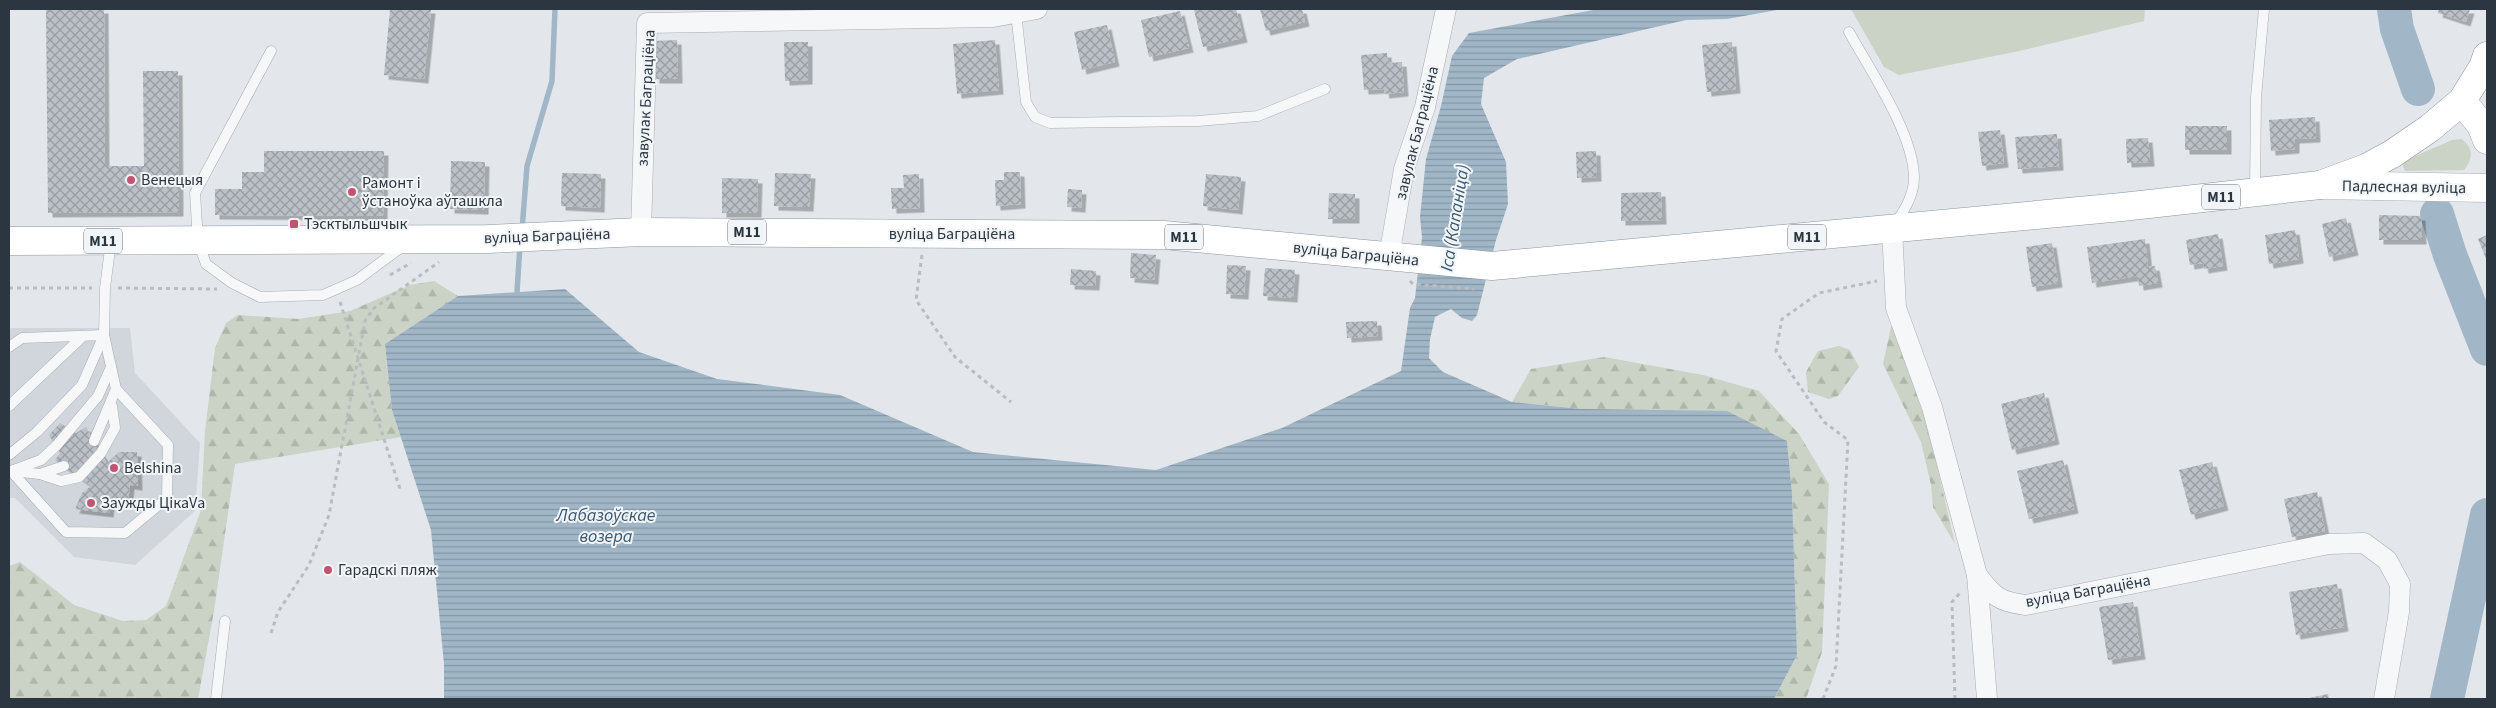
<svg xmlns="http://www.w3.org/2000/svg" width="2496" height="708" font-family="'Source Sans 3',sans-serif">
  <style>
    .built { fill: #d1d6dc }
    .green { fill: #cad3c5 }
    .forest { fill: url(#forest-firs) }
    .water { fill: url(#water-rules) }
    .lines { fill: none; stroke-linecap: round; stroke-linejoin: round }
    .stream { stroke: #a1b7c7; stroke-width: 5.5 }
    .river { stroke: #a1b7c7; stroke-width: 34 }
    .building { fill: url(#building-cross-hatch); filter: url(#shadow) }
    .lane-casing { stroke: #a8aeb4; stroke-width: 11 }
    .street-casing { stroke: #a8aeb4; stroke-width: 21 }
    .secondary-casing { stroke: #a8aeb4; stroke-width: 29 }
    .highway-casing { stroke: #8b959f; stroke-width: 29 }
    .path { stroke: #b9bdc1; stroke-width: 3; stroke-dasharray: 4 4; stroke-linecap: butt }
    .lane { stroke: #f5f7f8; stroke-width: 10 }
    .street { stroke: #f5f7f8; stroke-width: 20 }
    .secondary { stroke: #fff; stroke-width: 28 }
    .highway { stroke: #fff; stroke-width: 28 }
    .poi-dot { fill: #c45270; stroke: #f2f5f7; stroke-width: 2 }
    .labels { text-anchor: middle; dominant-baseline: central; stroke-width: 4; stroke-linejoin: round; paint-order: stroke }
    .shield { fill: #f2f5f7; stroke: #676f78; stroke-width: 1 }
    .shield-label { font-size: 15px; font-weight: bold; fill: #2c3641 }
    .street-label { font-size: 16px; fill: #2c3641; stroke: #f2f5f7 }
    .poi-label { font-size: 16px; fill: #2c3641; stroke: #f2f5f7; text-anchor: start }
    .water-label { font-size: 18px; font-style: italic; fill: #395872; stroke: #f2f5f7 }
  </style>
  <defs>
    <pattern id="forest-firs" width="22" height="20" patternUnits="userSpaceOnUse" patternTransform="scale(1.25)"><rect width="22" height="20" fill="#cad3c5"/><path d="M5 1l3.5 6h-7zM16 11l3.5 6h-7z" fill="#aeb6aa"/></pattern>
    <pattern id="water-rules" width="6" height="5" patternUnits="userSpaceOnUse" patternTransform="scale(1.25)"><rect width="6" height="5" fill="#a1b7c7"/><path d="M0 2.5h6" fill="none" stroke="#8396a3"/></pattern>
    <pattern id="building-cross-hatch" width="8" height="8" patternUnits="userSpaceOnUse" patternTransform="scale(1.25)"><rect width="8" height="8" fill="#bac0c6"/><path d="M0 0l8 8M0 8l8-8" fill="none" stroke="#979da2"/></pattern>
    <filter id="shadow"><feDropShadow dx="4.5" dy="4.5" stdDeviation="0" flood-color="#0004"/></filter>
  </defs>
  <rect width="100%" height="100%" fill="#e3e6ea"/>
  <polygon class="built" points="11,328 130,328 135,373 200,443 195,511 135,565 74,557 15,498 9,498 9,330"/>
  <g class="green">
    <polygon points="1851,9 2145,9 2144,21 2019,51 1899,75 1884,67"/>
    <path d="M2461,139C2474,147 2473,159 2464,170L2405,171L2403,166L2404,161L2452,140Z"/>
  </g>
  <g class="forest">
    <polygon points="434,281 458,296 385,344 392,410 401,437 235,464 214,611 198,699 9,699 9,566 20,562 74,605 123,621 146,620 166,606 201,510 205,431 215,348 226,323 238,315 298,319 350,311 410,285"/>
    <polygon points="1893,318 1924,409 1955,544 1933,507 1931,485 1921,442 1883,364"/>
    <polygon points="1839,346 1850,350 1859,367 1838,396 1829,399 1808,392 1806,372 1818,351"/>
    <polygon points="1604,357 1703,375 1759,391 1799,434 1829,484 1822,652 1806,699 1774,699 1797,655 1792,493 1787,441 1582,409 1512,402 1531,369"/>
  </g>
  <polygon class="water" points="1599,9 1783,9 1727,19 1686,20 1517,59 1484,78 1481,104 1506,162 1508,204 1496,240 1477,315 1472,321 1462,318 1451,309 1435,317 1430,339 1429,358 1443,372 1512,402 1582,409 1727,411 1787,441 1792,493 1797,655 1774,699 444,699 444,664 431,530 392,410 385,344 458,296 565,289 639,352 717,379 840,395 973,452 1156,470 1282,428 1401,371 1410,308 1415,298 1422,237 1420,217 1426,159 1441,106 1452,56 1469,33"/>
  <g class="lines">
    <g class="stream">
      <polyline points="522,230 527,166 552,81 555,9"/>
      <polyline points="517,292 520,245"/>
    </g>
    <g class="river">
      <polyline points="2394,9 2397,29 2418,89"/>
      <polyline points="2437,214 2450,255 2487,349"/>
      <polyline points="2447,699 2487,515"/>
    </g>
  </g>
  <g class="building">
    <polygon points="46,9 104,9 105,166 144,166 143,71 178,71 179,212 48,213"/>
    <polygon points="390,9 431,9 424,79 384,75"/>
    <polygon points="1200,9 1236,9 1243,38 1203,47 1194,10"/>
    <polygon points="1260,9 1302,9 1305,22 1266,31"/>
    <polygon points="2439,9 2470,9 2466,22 2438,13"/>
    <polygon points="1180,11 1189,48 1149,57 1141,20"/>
    <polygon points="1107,25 1115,62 1082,70 1074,32"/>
    <polygon points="677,40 678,79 655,79 654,41"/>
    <polygon points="995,40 999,90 957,94 953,44"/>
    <polygon points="784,42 808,42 808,80 785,81"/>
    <polygon points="1732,42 1736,89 1707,92 1702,45"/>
    <polygon points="1387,53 1388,63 1402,62 1404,92 1385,94 1384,89 1364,90 1361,55"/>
    <polygon points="2315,117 2316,138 2295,139 2295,149 2271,151 2269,120"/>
    <rect x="2185" y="126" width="42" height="24"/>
    <polygon points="2000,130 2004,163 1982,166 1978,132"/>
    <polygon points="2057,134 2059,166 2018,169 2015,137"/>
    <polygon points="2148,138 2150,162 2127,163 2126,139"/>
    <polygon points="264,151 384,151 383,216 215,215 215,189 242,189 242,172 264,172"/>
    <polygon points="1596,151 1597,177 1577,178 1576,152"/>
    <polygon points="451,161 485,162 484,210 450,209"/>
    <polygon points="1004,172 1020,172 1021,204 996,206 995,180 1004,180"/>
    <polygon points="562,173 601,174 600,208 561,206"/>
    <polygon points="775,173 811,174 809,207 774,206"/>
    <polygon points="919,174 920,208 892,209 891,188 904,188 903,175"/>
    <polygon points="1206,174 1241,177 1238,210 1203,206"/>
    <polygon points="722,178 758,179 757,213 722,213"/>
    <polygon points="1068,189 1082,190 1081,208 1067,207"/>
    <polygon points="1661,192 1662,220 1621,221 1621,193"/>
    <polygon points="1329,193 1355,194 1355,219 1328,219"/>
    <polygon points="2379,215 2421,216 2422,240 2379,240"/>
    <polygon points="2346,218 2354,251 2329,257 2322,224"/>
    <polygon points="2295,230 2299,259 2269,264 2265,235"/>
    <polygon points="2218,234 2223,266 2204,269 2203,263 2190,265 2186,240"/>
    <polygon points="2487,235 2487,261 2478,239"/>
    <polygon points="2145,239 2148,267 2155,266 2158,283 2139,286 2138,276 2092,283 2087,247"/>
    <polygon points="2052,243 2058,283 2032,287 2026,247"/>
    <polygon points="1131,253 1156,255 1154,280 1130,278"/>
    <polygon points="1227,265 1246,266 1244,295 1226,294"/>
    <polygon points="1265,268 1295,270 1293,298 1263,296"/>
    <polygon points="1071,269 1096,271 1095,286 1070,285"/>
    <polygon points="1377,321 1378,336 1347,338 1346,322"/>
    <polygon points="2044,393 2055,440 2012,450 2001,404"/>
    <polygon points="60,423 76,433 86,427 107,463 119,452 137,452 138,486 130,485 128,503 110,505 109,513 75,509 82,493 91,486 55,460 60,453 49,435"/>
    <polygon points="2063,460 2074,509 2029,519 2017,471"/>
    <polygon points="2212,462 2224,506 2191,515 2179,470"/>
    <polygon points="2317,492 2325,531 2292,537 2284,499"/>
    <polygon points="2337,584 2344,627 2296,635 2289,592"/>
    <polygon points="2133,602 2141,655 2108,660 2099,607"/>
    <polygon points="2328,694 2329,699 2309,699 2309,698"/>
  </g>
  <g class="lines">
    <defs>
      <g id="lane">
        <polyline points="1016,13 1026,102 1035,117 1050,123 1198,121 1258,116 1325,89"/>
        <path d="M1849,32C1870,70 1914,134 1914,178C1914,195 1904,211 1895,224"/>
        <polyline points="271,51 195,193 198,241 206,264 232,283 260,297 323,295 357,280 403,246"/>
        <polyline points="2255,190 2256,97 2264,9"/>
        <polyline points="9,347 22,338 104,335 82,385 37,432 9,455"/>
        <polyline points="111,367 98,396 57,445 41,460 11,471 66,532 125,533 167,498 168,445 116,389"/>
        <polyline points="9,406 83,336"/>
        <polyline points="94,441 116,389 104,335 105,288 111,241"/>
        <polyline points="12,471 40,474 64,466"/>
        <polyline points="40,474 61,481 79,477 101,453 115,428 112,406"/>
        <polyline points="216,699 225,621"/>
      </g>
      <g id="street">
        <path d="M1892,229L1896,308L1932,407L1977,575C1993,596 1999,602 2026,605L2329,544L2364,543L2387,560L2400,584L2399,612L2384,699"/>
        <polyline points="641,232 647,23 993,17 1037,9"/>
        <polyline points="1389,257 1404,169 1425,107 1446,9"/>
        <polyline points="1977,575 1987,699"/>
      </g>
      <g id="secondary">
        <polyline points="2462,101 2481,125 2487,140"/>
        <polyline points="2320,185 2487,188"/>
      </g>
      <polyline id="highway" points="9,241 488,239 641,232 1164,235 1492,266 2122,207 2320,185 2366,168 2392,154 2430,128 2462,101 2483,67 2487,56"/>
    </defs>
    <use href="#lane" class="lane-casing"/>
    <use href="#street" class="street-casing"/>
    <use href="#secondary" class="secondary-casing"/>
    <use href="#highway" class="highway-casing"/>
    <g class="path">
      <polyline points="922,255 916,300 955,357 1011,402"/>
      <polyline points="390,275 411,263"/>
      <polyline points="1410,281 1413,284 1474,289"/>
      <polyline points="9,288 92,288"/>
      <polyline points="118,288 217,289"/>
      <polyline points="340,302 401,492"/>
      <polyline points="271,633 278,612 309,565 329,515 365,321 373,309 439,262"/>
      <polyline points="1823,699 1836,666 1848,440 1824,422 1776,351 1782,319 1819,293 1877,281"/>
      <polyline points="1955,699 1952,602 1960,593"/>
    </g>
    <use href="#lane" class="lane"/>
    <use href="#street" class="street"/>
    <use href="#secondary" class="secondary"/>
    <use href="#highway" class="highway"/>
  </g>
  <g class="poi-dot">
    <circle cx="131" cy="180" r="5"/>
    <circle cx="352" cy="192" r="5"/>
    <rect x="289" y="219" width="10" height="10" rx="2.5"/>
    <circle cx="114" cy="468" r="5"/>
    <circle cx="91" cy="503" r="5"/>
    <circle cx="328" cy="570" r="5"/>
  </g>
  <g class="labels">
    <g class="shield">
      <rect x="2202" y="184.5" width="38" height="25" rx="4"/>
      <rect x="728" y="219.5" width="38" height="25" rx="4"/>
      <rect x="1165" y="224.5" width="38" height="25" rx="4"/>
      <rect x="1788" y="224.5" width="38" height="25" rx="4"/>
      <rect x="84" y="228.5" width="38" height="25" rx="4"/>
    </g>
    <g class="shield-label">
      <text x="2221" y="197">М11</text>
      <text x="747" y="232">М11</text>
      <text x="1184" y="237">М11</text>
      <text x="1807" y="237">М11</text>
      <text x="103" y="241">М11</text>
    </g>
    <g class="street-label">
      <text transform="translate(646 98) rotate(-87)">завулак Баграціёна</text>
      <text transform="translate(1417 133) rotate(-76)">завулак Баграціёна</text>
      <text transform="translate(2404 187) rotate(1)">Падлесная вуліца</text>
      <text x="952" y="234">вуліца Баграціёна</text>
      <text transform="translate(547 236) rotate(-2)">вуліца Баграціёна</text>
      <text transform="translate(1356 254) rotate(6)">вуліца Баграціёна</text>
      <text transform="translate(2088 591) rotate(-10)">вуліца Баграціёна</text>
    </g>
    <g class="poi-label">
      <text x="141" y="180">Венецыя</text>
      <text x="362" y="183">Рамонт і<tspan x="362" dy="18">ўстаноўка аўташкла</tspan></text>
      <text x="304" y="224">Тэсктыльшчык</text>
      <text x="124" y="468">Belshina</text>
      <text x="101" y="503">Заужды ЦікаVа</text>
      <text x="338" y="570">Гарадскі пляж</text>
    </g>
    <g class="water-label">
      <text transform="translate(1455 218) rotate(-81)">Іса (Капаніца)</text>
      <text x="606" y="515">Лабазоўскае<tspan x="606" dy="21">возера</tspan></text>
    </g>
  </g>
  <rect width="2496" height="708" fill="none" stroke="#2c3641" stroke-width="20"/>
</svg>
